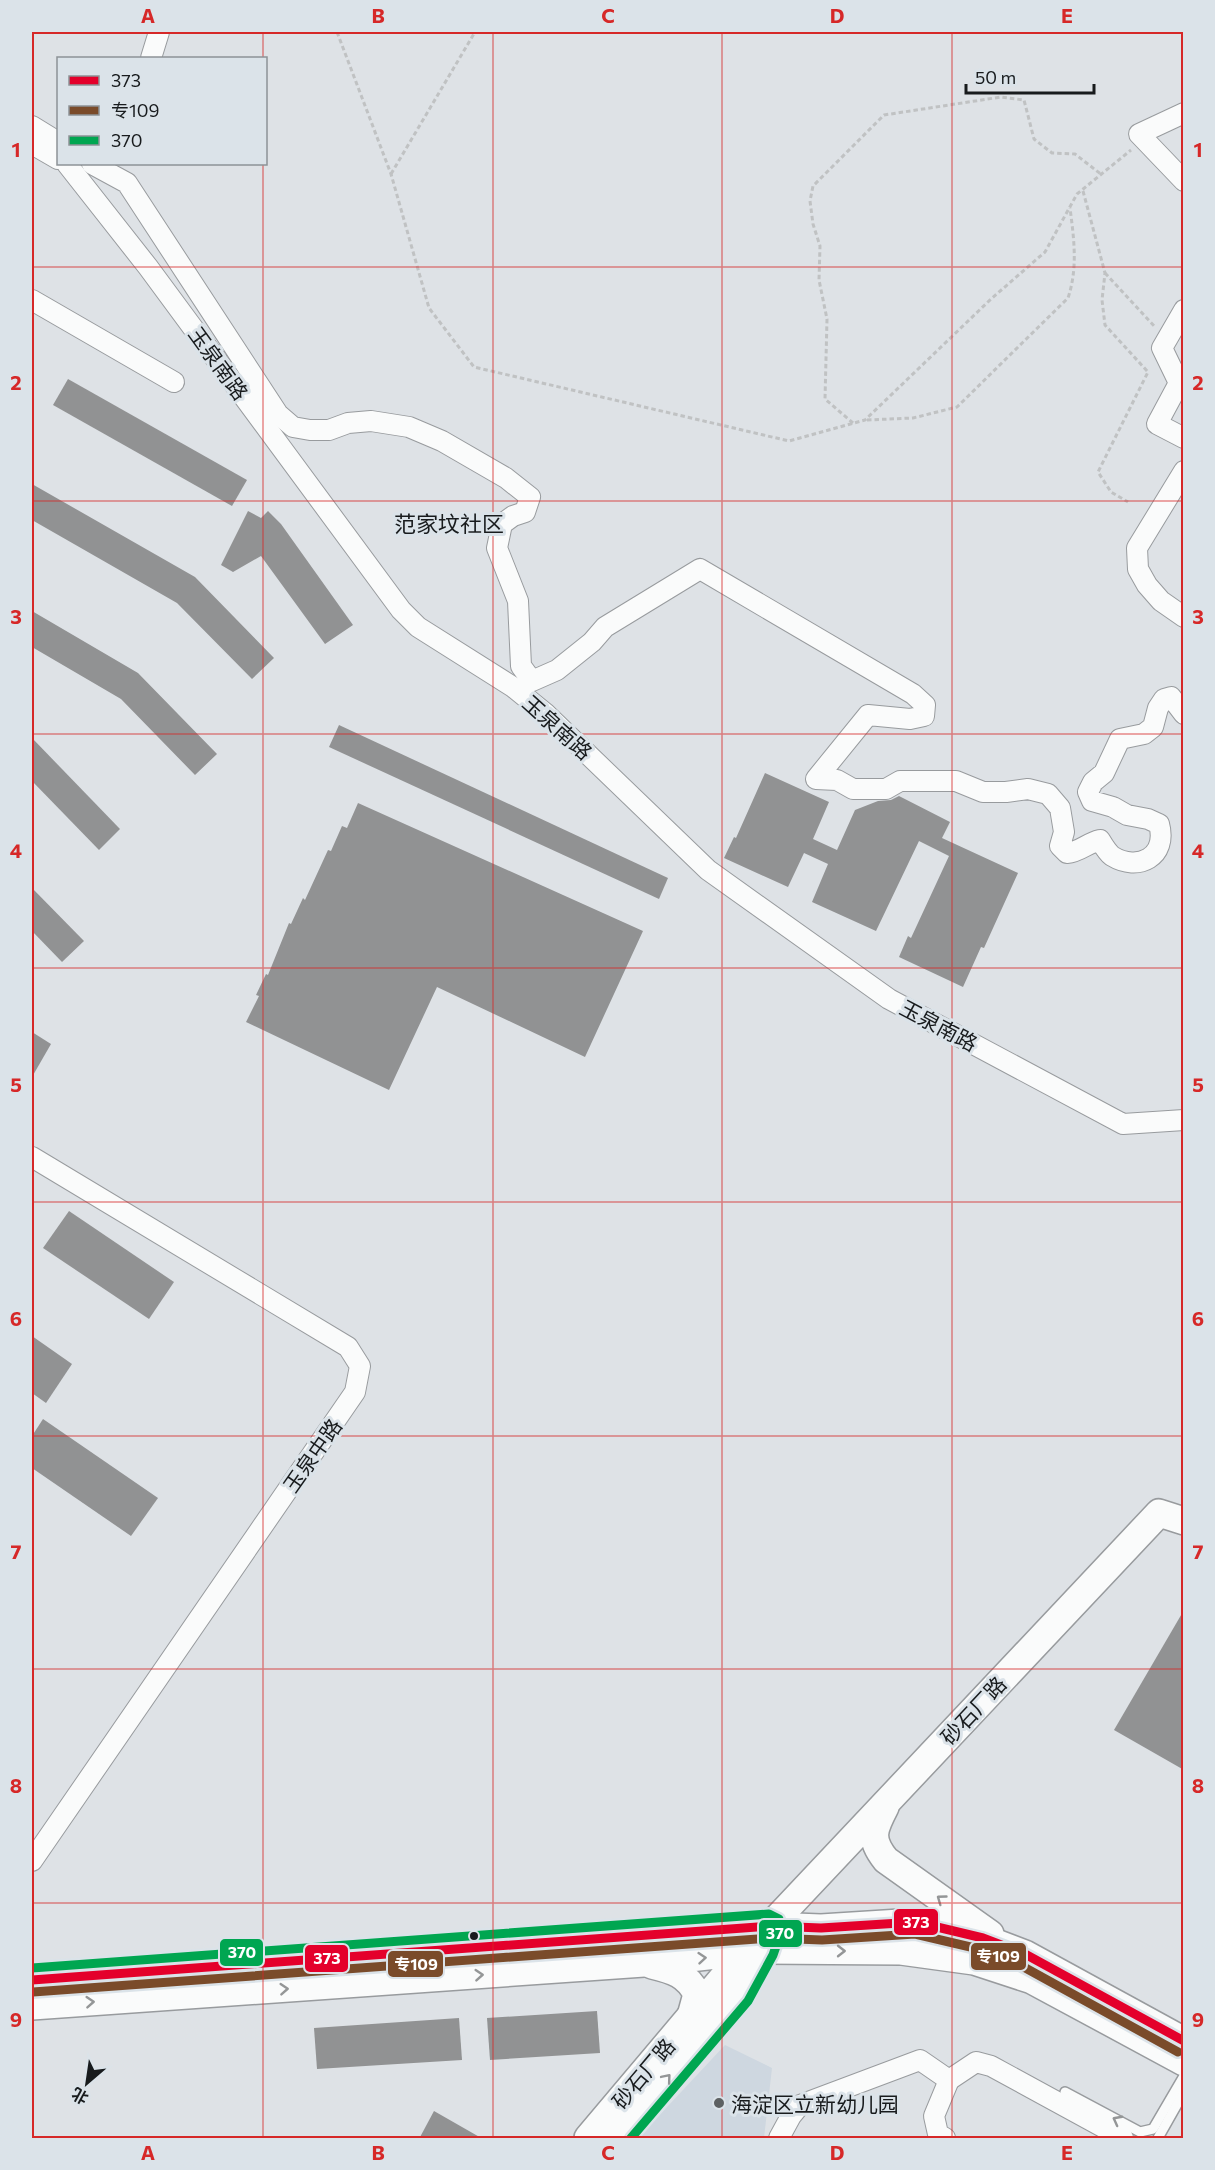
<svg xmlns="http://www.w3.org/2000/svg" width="1215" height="2170" font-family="Commissioner,'Noto Sans SC',sans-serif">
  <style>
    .built { fill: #ced7e0 }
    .building { fill: #919293 }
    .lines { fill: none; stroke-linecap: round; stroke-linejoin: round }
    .lane-casing { stroke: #989b9e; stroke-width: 12 }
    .street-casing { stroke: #989b9e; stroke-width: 22 }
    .secondary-casing { stroke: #989b9e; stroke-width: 30 }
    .path { stroke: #c0c2c3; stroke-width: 3; stroke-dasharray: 4.5 3; stroke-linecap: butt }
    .lane { stroke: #fafbfb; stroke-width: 9 }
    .street { stroke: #fafbfb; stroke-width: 20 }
    .secondary { stroke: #fafbfb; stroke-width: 27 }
    .bus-1-casing { stroke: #dbe3e9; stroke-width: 14 }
    .bus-2-casing { stroke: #dbe3e9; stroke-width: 14 }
    .bus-3-casing { stroke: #dbe3e9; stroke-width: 14 }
    .bus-1 { stroke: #e4002b; stroke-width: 9 }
    .bus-2 { stroke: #7a4b2a; stroke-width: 9 }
    .bus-3 { stroke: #00a651; stroke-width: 9 }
    .oneway { stroke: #949697 }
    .grid { fill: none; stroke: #d62828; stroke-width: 1.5; stroke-opacity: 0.55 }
    .bus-dot { fill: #181b1d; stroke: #dbe3e9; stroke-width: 2 }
    .poi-dot { fill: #5d6163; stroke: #dbe3e9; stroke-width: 2 }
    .labels { text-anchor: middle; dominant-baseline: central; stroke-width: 6; stroke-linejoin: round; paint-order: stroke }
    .street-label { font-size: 21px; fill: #181b1d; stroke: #dbe3e9 }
    .poi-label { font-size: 21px; fill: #181b1d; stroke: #dbe3e9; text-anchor: start }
    .neighbourhood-label { font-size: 22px; fill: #181b1d; stroke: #dbe3e9 }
    .line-badge { stroke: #dbe3e9; stroke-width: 2 }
    .badge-label { font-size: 16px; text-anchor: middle; font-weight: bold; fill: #fff }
    .neatline { fill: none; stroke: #d62828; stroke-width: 2 }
    .grid-label { font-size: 20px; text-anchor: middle; font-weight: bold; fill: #d62828 }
  </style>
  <rect width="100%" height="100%" fill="#dee2e6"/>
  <polygon class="built" points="725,2045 772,2068 764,2138 638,2138"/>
  <g class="building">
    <polygon points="68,379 247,480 232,506 53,405"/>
    <polygon points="32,484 195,577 274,658 252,679 177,603 32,520"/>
    <polygon points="248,511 261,518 268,511 281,524 353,625 325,644 261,556 233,572 221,565"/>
    <polygon points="32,611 138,673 217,754 195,775 121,699 32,647"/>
    <polygon points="339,725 668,878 659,899 329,747"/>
    <polygon points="32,738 120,829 99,850 32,781"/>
    <polygon points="765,773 829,802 813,839 837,850 855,810 878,801 891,800 899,796 950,822 942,838 1018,873 984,948 981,947 963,987 899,957 908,936 911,938 949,856 919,841 876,931 812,902 828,864 804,853 788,887 724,858 734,837 736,838"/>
    <polygon points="358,803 643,931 585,1057 437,987 389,1090 246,1022 259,996 256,995 266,974 268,975 289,923 291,924 303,898 305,900 328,850 331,851 342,826 347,828"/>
    <polygon points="32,888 84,941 62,962 32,931"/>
    <polygon points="32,1032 51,1044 32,1077"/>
    <polygon points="69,1211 174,1282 149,1319 43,1248"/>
    <polygon points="32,1336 72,1364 46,1403 32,1393"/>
    <polygon points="43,1419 158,1498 131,1536 32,1468 32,1436"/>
    <polygon points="1184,1610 1184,1770 1114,1730"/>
    <polygon points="597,2011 600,2053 490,2060 487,2018"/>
    <polygon points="459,2018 462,2060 317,2069 314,2028"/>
    <polygon points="434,2111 483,2139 419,2139"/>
  </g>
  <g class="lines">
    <defs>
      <g id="lane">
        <polyline points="1065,2092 1140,2132 1153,2129 1184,2076"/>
        <polyline points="1158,2138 1184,2092"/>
      </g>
      <g id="street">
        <polyline points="151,58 159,32"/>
        <polyline points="1184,113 1139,134 1184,181"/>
        <polyline points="32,126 58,142"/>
        <polyline points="32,144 58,159"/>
        <polyline points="67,164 148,267 401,610 418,627 513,687 545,713 708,870 889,999 1123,1124 1184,1120"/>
        <path d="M92,164L127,183L278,414L293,427L310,430H329L348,423L371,421L409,427L442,441L506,478L530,497L525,512L513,516L502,524L497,548L518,601L521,666L532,681L557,670L592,642L605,627L700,569L913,694L925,705L924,716L910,719L868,715L816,779L837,780L853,789H886L900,781H956L983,792H1006L1028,789L1048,794L1060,808L1064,832L1060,846L1067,853C1080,852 1087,843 1100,840C1103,845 1107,852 1112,856C1138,872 1168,857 1159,824L1148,819L1127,815L1113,807L1092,801L1088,792L1093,782L1104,773L1120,739L1144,734L1153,727L1158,708L1164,699L1171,697L1184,714"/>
        <polyline points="32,300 174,382"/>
        <polyline points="1184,310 1162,348 1179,383 1157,424 1184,438"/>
        <polyline points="1184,471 1137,548 1138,569 1147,585 1161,601 1184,617"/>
        <polyline points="32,1157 348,1347 360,1366 355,1392 32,1861"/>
        <polyline points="949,2080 976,2062 991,2066 1123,2138"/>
        <polyline points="779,2138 791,2116 800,2105 920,2060 949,2080 934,2116 938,2134 945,2138"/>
      </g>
      <g id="secondary">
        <path d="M885,1807C873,1830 869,1839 886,1860L990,1934"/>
        <path d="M652,1965C673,1970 687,1974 697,1994L691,2016"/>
        <polyline points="32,1980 770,1926 821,1928 916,1922 983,1938 1025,1954 1184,2041"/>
        <polyline points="32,2006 644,1963 762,1950 901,1951 974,1961 1032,1980 1184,2062"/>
        <polyline points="588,2138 727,1973 742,1953 770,1926 1159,1513 1184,1521"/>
        <polyline points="616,2138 738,1994 762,1950"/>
      </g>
    </defs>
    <use href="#lane" class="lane-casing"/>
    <use href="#street" class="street-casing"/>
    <use href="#secondary" class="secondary-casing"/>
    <g class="path">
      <polyline points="337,32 391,174 429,308 474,367 789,441 865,420 991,299 1045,252 1077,194 1131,150"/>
      <polyline points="391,174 475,32"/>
      <polyline points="1083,191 1105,273 1102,300 1105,325 1148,372 1098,472 1111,492 1128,502"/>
      <polyline points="1105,273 1155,327"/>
      <path d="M867,420L913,418L957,407L1068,298C1078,268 1074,239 1070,208"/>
      <polyline points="853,423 825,399 827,319 819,280 820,246 813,224 810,201 813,186 884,115 1001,97 1024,100 1034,139 1052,153 1075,154 1102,175"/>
    </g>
    <use href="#lane" class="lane"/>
    <use href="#street" class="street"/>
    <use href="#secondary" class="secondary"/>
    <defs>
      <polyline id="bus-1" points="32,1980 770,1926 821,1928 916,1922 983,1938 1025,1954 1184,2041"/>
      <polyline id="bus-2" points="33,1992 770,1938 822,1940 915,1934 979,1949 1020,1965 1178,2052"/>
      <polyline id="bus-3" points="32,1968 769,1914 779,1919 782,1929 773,1955 748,2001 631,2138"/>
    </defs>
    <use href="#bus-1" class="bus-1-casing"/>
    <use href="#bus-2" class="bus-2-casing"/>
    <use href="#bus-3" class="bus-3-casing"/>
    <use href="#bus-1" class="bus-1"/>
    <use href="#bus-2" class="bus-2"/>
    <use href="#bus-3" class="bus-3"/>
  </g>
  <defs><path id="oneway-chevron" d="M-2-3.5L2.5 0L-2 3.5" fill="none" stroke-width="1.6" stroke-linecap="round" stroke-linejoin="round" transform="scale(1.5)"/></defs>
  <g class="oneway">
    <use href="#oneway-chevron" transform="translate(941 1899) rotate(-144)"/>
    <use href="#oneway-chevron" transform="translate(841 1951)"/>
    <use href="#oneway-chevron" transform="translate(702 1958) rotate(-5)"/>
    <use href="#oneway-chevron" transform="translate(479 1975) rotate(-4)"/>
    <use href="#oneway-chevron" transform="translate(284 1989) rotate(-4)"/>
    <use href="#oneway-chevron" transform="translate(90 2002) rotate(-4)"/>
    <use href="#oneway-chevron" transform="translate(667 2078) rotate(-50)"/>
    <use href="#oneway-chevron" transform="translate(1117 2120) rotate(-152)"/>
  </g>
  <path class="grid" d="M263,32V58M493,32V2138M722,32V2138M952,32V2138M263,164V2138M32,267H1184M32,501H1184M32,734H1184M32,968H1184M32,1202H1184M32,1436H1184M32,1669H1184M32,1903H1184"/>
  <circle class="bus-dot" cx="474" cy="1936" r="5"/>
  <circle class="poi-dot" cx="719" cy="2103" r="6"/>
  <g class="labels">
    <g class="street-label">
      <text transform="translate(219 363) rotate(54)">玉泉南路</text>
      <text transform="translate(558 727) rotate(42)">玉泉南路</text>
      <text transform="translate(939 1025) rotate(28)">玉泉南路</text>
      <text transform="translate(312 1455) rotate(-55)">玉泉中路</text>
      <text transform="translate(973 1710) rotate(-47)">砂石厂路</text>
      <text transform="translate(643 2073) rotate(-50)">砂石厂路</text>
    </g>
    <g class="poi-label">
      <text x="731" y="2103">海淀区立新幼儿园</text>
    </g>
    <g class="neighbourhood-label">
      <text x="449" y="523">范家坟社区</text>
    </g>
  </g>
  <g class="line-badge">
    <rect x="893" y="1908" width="46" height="28" rx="6" fill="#e4002b"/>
    <rect x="758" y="1919" width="45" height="29" rx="6" fill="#00a651"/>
    <rect x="219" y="1938" width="45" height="29" rx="6" fill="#00a651"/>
    <rect x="970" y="1942" width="57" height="29" rx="6" fill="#7a4b2a"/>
    <rect x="304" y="1944" width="45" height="29" rx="6" fill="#e4002b"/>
    <rect x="387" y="1950" width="57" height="28" rx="6" fill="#7a4b2a"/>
  </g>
  <g class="badge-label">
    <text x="916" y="1928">373</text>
    <text x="780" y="1939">370</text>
    <text x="242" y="1958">370</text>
    <text x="998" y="1962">专109</text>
    <text x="327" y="1964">373</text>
    <text x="416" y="1970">专109</text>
  </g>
  <rect width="1215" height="2170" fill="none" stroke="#dbe3e9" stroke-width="66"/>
  <rect x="57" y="57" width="210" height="108" fill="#dbe3e9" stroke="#8d9397" stroke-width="1.5"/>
  <rect x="69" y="76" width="30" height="9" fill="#e4002b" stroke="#8d9397" stroke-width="1.5"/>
  <text x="111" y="87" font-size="18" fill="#181b1d">373</text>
  <rect x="69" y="106" width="30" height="9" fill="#7a4b2a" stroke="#8d9397" stroke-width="1.5"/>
  <text x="111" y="117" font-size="18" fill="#181b1d">专109</text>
  <rect x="69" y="136" width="30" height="9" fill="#00a651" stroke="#8d9397" stroke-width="1.5"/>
  <text x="111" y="147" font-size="18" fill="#181b1d">370</text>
  <g transform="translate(87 2083) rotate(209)" stroke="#dbe3e9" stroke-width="4.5" paint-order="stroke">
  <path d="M0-4.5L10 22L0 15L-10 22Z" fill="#181b1d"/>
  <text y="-9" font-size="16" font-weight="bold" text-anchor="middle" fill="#181b1d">北</text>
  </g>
  <path d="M966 84v9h128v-9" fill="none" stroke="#181b1d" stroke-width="3"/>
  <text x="975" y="84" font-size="18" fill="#181b1d" stroke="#dbe3e9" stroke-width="4.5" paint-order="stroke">50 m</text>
  <rect x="33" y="33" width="1149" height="2104" class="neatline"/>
  <g class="grid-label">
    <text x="148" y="23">A</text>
    <text x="378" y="23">B</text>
    <text x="608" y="23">C</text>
    <text x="837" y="23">D</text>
    <text x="1067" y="23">E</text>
    <text x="16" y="157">1</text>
    <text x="1198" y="157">1</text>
    <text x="16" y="390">2</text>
    <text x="1198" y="390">2</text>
    <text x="16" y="624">3</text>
    <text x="1198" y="624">3</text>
    <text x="16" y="858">4</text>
    <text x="1198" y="858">4</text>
    <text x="16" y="1092">5</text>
    <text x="1198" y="1092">5</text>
    <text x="16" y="1326">6</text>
    <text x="1198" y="1326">6</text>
    <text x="16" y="1559">7</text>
    <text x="1198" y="1559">7</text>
    <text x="16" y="1793">8</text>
    <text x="1198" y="1793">8</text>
    <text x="16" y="2027">9</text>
    <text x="1198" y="2027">9</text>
    <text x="148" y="2160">A</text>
    <text x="378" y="2160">B</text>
    <text x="608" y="2160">C</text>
    <text x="837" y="2160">D</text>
    <text x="1067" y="2160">E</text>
  </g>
</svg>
